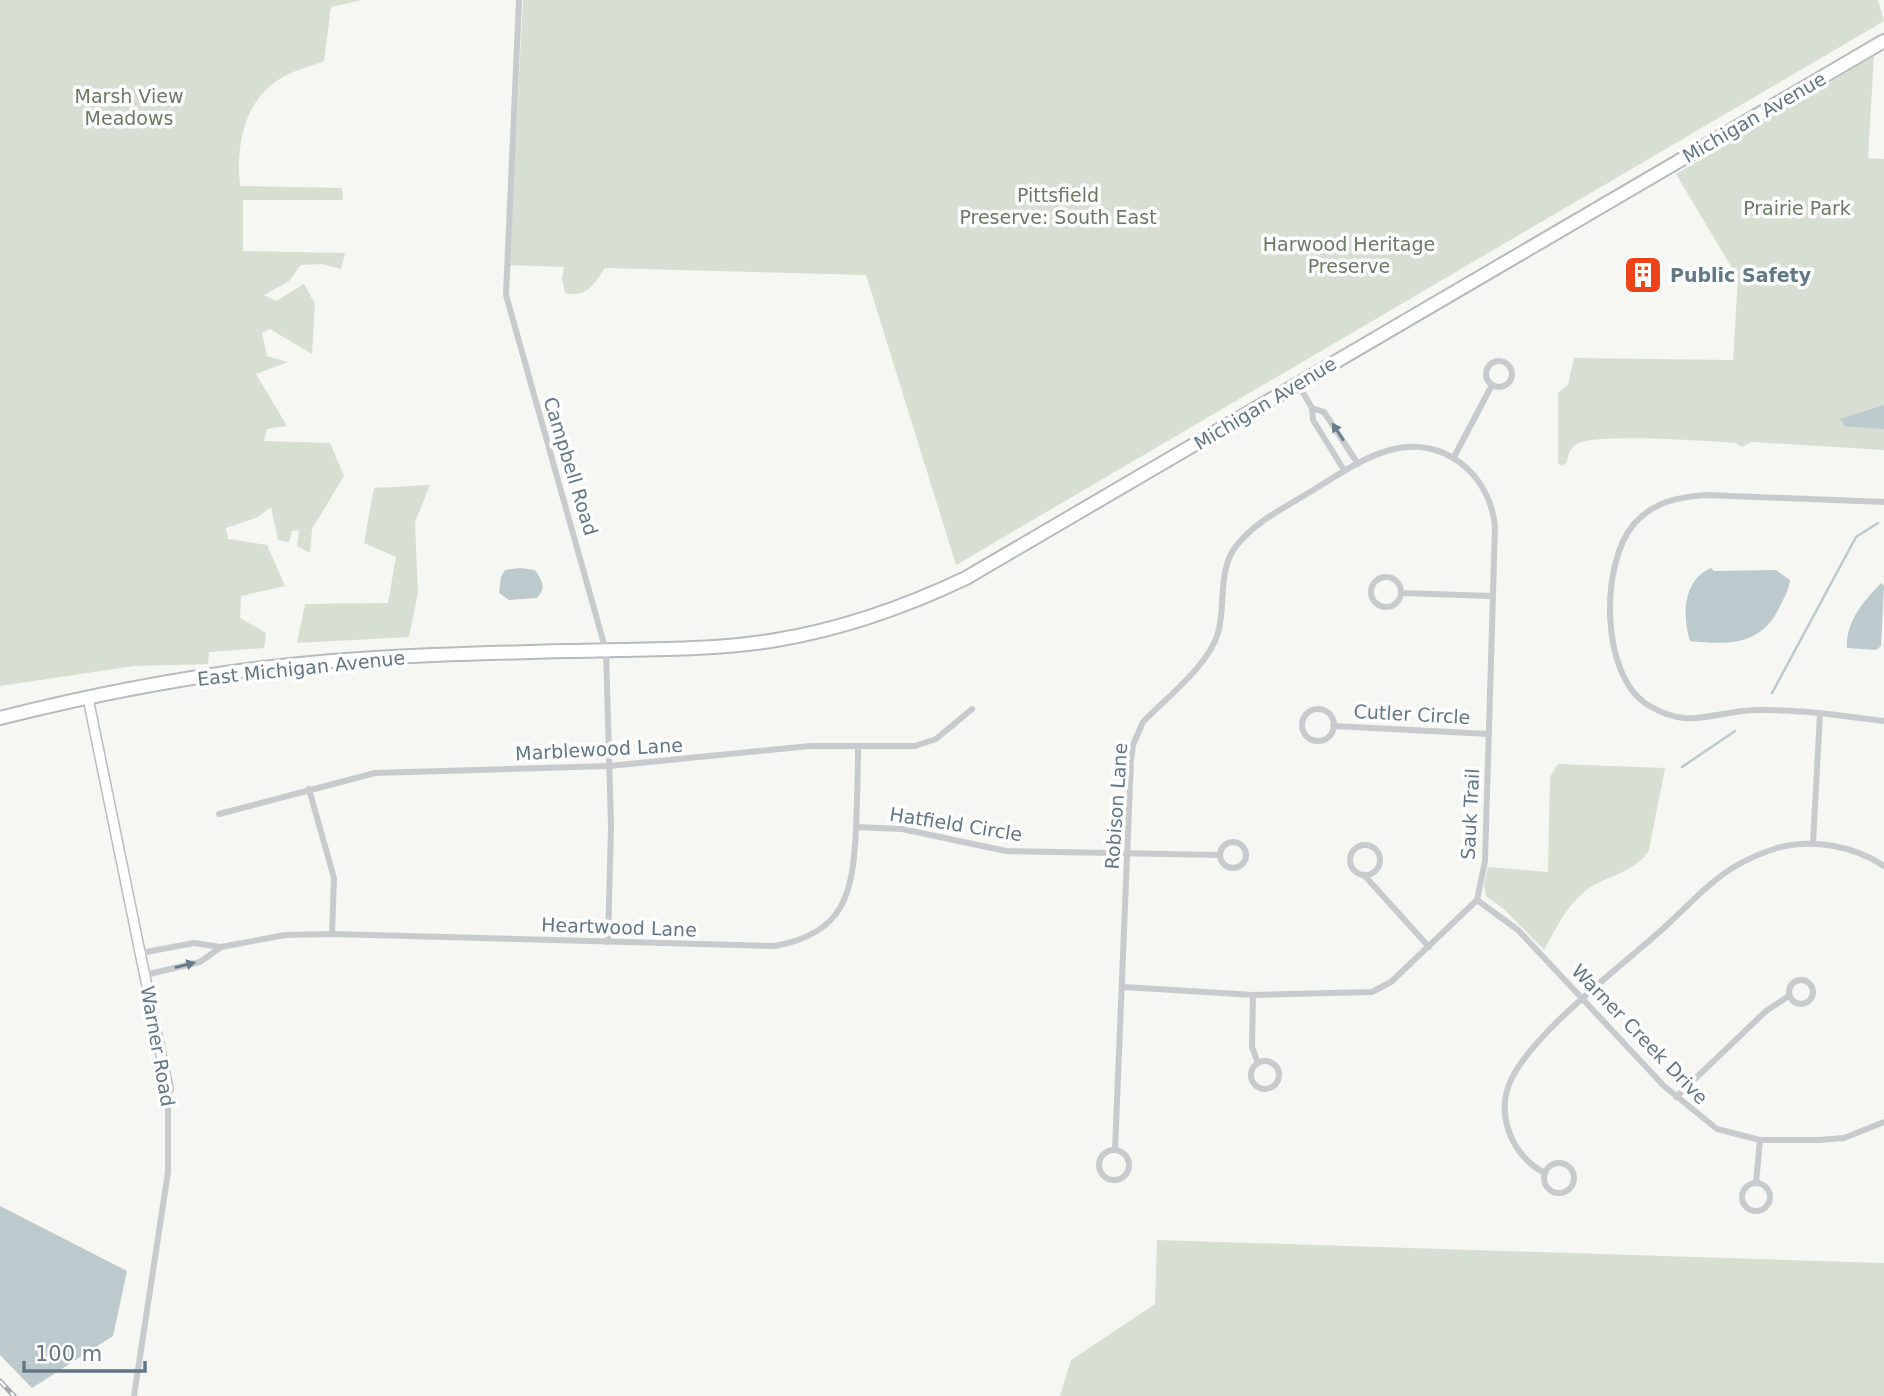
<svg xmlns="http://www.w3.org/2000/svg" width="1884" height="1396" font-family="'DejaVu Sans',sans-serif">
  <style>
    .green { fill: #d7ded2 }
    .water { fill: #bcc9cd }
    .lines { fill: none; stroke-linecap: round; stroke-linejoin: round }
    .stream { stroke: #bcc9cd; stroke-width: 2.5 }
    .secondary-casing { stroke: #b7bdc1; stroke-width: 12 }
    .highway-casing { stroke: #b7bbbe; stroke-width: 16 }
    .street { stroke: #c8cbce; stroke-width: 6 }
    .secondary { stroke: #fff; stroke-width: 9 }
    .highway { stroke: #fff; stroke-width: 12 }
    .rail-casing { stroke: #a3aaaf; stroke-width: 5 }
    .rail { stroke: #fff; stroke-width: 2.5; stroke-dasharray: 8; stroke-linecap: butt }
    .oneway { fill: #677b89 }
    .labels { text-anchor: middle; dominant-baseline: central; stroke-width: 7; stroke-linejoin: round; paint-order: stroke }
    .park-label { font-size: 19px; fill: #687c62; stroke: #fff }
    .street-label { font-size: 19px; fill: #627785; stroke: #fff }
    .poi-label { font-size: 19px; font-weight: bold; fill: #627785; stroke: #fff; text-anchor: start }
  </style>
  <rect width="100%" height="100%" fill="#f6f6f2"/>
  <g class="green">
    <path d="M0,0H362L331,7L324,61C309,67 291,71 278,80C243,103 236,147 240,186L342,188L343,200H243V251L345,253L341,269L322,264L301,265L289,281L264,295L276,301L304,284L315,304L312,354L270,329L262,333L267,356L288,362L256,374L287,426L267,429L264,441L330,443L344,476L312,529L310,553L297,546L299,530L292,531L289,542L278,540L271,507L258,517L226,528L228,539L267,545L285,586L241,596L240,618L266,633L264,648L209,652L208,664L134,666L0,686Z"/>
    <path d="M523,0H1878L1884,21L956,565L866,275L605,268C594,284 587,298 565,293L562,279L564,267L509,265Z"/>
    <path d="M1874,56L1868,158L1884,159V450L1751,442L1742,447L1735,443C1709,441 1594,433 1577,444C1570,448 1568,454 1567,462L1562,466L1558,463V393L1568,385L1574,358L1733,360L1738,278L1676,174Z"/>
    <polygon points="430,485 415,522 418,593 409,637 297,643 305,604 388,603 396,557 364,543 374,488"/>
    <path d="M1558,764L1665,768L1649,850C1637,872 1605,876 1585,891C1566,907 1556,928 1544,950L1505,910L1486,896L1484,884L1488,867L1548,872L1550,777Z"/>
    <polygon points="1157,1240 1884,1263 1884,1396 1060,1396 1071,1360 1155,1304"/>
  </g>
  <g class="water">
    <polygon points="1884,405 1884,429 1845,426 1840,419"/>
    <path d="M520,568L535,570C542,581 547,587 537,598L509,600L499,593L501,577L505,570Z"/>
    <path d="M1711,568L1714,571L1776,570L1790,580C1789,590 1784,598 1780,606C1762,646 1728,645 1690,641C1682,615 1683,580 1711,568Z"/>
    <path d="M1881,583L1884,586L1881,646L1876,650L1847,648C1845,622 1864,601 1881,583Z"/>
    <polygon points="0,1206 127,1271 113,1336 32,1388 0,1355"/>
  </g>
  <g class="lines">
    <g class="stream">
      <polyline points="1772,693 1856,537 1878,523"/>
      <polyline points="1682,767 1735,731"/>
    </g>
    <defs>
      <polyline id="secondary" points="88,698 168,1089"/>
      <path id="highway" d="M0,718C122,687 249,665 375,658C456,653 537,652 618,650C671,649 724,649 776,640C843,629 905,607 966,578L1884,41"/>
    </defs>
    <use href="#secondary" class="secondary-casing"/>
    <use href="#highway" class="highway-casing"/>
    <g class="street">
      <polyline points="519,0 506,295 606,651 611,825 608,942"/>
      <circle cx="1499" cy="374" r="13"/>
      <polyline points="1298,384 1312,408 1313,420 1344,470"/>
      <polyline points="1312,408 1324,412 1358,464"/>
      <polyline points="1454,457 1492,385"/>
      <path d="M1884,502L1706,495C1678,497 1653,502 1634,524C1600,563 1600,676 1648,705C1690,731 1713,711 1756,710C1799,709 1842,716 1884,721"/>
      <circle cx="1386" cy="592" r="15"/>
      <polyline points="1401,593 1491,596"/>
      <circle cx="1318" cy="725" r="16"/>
      <polyline points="1333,726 1489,734"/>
      <polyline points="309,789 334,878 332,934"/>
      <polyline points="219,814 375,773 609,766 810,746 915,746 936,739 972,709"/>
      <polyline points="856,827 902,829 1006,851 1220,855"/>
      <circle cx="1233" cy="855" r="13"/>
      <polyline points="1813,843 1820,714"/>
      <circle cx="1365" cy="860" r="15"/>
      <polyline points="1364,875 1429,947"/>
      <polyline points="1477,900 1518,930 1664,1086 1717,1129 1760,1140 1819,1140 1844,1138 1884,1122"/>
      <path d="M141,953L194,943L221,947L285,935L332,934L775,946C846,933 853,892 856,828C857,801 858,775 858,748"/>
      <polyline points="145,975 200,962 221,947"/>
      <circle cx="1801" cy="992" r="12"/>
      <polyline points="1253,995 1252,1047 1258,1063"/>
      <circle cx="1265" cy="1075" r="14"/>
      <polyline points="1676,1097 1766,1011 1789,996"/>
      <circle cx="1114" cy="1165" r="15"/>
      <path d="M1115,1150L1131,760L1133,745L1143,722C1166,698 1209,665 1218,633C1226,606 1217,569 1237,545C1256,521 1284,508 1310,492C1335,477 1361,458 1390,450C1443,435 1490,474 1495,526L1485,861L1477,900L1391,982L1372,992L1253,995L1124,987"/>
      <circle cx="1559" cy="1178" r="15"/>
      <path d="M1545,1173C1512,1157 1494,1113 1512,1078C1535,1031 1624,964 1666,926C1687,907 1709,882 1734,867C1746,860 1764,852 1777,848C1812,838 1854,846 1884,866"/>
      <circle cx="1756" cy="1197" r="14"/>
      <polyline points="1756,1183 1760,1140"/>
      <polyline points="134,1396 168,1172 168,1089"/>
    </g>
    <use href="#secondary" class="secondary"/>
    <use href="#highway" class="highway"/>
    <defs>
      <polyline id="rail" points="0,1381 14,1396"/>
    </defs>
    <use href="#rail" class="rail-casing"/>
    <use href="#rail" class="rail"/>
  </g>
  <defs><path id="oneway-solid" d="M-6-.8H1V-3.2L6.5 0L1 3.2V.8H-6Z" transform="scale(1.75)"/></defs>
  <g class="oneway">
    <use href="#oneway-solid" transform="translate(1338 432) rotate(-123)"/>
    <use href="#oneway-solid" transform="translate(185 965) rotate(-14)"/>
  </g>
  <defs>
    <symbol id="building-square" viewBox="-11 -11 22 22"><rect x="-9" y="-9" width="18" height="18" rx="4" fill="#f04218" stroke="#fff"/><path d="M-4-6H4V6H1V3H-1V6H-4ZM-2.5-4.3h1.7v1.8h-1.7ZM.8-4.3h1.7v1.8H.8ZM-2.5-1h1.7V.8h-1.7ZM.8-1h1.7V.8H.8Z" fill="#fff"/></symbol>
  </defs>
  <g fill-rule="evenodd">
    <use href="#building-square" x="1621" y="253" width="44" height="44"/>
  </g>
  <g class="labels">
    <g class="park-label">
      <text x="129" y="96">Marsh View<tspan x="129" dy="22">Meadows</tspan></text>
      <text x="1058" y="195">Pittsfield<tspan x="1058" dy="22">Preserve: South East</tspan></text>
      <text x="1797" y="208">Prairie Park</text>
      <text x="1349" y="244">Harwood Heritage<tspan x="1349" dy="22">Preserve</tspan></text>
    </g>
    <g class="street-label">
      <text transform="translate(1754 117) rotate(-30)">Michigan Avenue</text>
      <text transform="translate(1265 403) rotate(-31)">Michigan Avenue</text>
      <text transform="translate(571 466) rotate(73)">Campbell Road</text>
      <text transform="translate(301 668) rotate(-6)">East Michigan Avenue</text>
      <text transform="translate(1412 714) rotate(3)">Cutler Circle</text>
      <text transform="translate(599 749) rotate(-3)">Marblewood Lane</text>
      <text transform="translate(1116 806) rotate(-86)">Robison Lane</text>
      <text transform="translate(1470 814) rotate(-87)">Sauk Trail</text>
      <text transform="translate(956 824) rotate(9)">Hatfield Circle</text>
      <text transform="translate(619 927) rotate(2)">Heartwood Lane</text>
      <text transform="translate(1640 1034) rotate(46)">Warner Creek Drive</text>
      <text transform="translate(158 1046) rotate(80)">Warner Road</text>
    </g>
    <g class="poi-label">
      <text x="1670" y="275">Public Safety</text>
    </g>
  </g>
  <path d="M24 1361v10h121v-10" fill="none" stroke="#627785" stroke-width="3.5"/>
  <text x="35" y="1361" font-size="21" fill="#627785" stroke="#ffffff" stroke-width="5" paint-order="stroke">100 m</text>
</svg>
